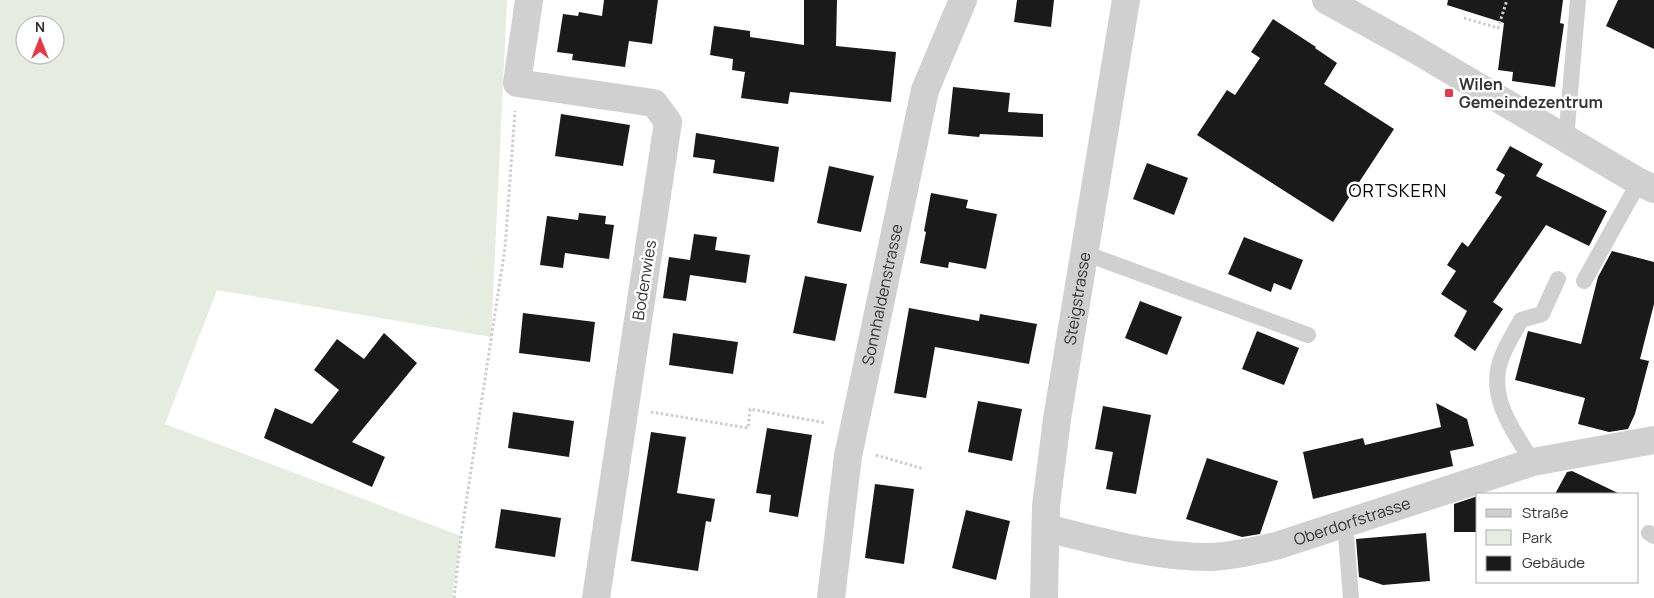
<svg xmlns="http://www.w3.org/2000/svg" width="1654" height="598" font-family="Manrope,sans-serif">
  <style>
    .green { fill: #e6ecdf; fill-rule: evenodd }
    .building { fill: #1a1a1a }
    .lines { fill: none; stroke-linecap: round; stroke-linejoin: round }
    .path { stroke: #cdcdcd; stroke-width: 3; stroke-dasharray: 2.5 2.5; stroke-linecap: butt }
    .lane { stroke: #d0d0d0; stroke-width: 16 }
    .street { stroke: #d0d0d0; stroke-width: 28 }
    .poi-dot { fill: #e63946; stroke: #fff; stroke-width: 2 }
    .labels { text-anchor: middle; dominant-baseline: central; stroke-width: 5; stroke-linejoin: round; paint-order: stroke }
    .poi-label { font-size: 16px; font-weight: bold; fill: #333; stroke: #fff; text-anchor: start }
    .street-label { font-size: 16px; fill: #333; stroke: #fff }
    .neighbourhood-label { font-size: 18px; letter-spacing: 1px; fill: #000; stroke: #fff }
  </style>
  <rect width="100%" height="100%" fill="#fff"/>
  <path class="green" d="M0,0H507L491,337L217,290L165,424L461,536L452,598H0ZM25,25H55V55H25Z"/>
  <g class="building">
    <polygon points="604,0 658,0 652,44 629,41 625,67 572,60 573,54 557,52 563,14 578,16 579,12 602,16"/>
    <polygon points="804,0 837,0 836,46 896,52 891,102 790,92 788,104 741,98 745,72 732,70 733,59 710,55 714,26 750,31 750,37 804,45"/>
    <polygon points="1017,0 1054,0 1051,27 1014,22"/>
    <polygon points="1448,0 1563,0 1560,23 1564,24 1555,87 1512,81 1513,72 1498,70 1504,23 1447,5"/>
    <polygon points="1618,0 1654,0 1654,49 1606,26"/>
    <polygon points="1273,19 1316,47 1315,48 1337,63 1324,84 1394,129 1333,222 1197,135 1227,90 1235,95 1260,58 1251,52"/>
    <polygon points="953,87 1010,93 1008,112 1043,114 1043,137 980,134 979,137 948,134"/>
    <polygon points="561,114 630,125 623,166 555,156"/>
    <polygon points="696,133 779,147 774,182 713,173 715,160 693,157"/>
    <polygon points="1510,146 1543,164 1536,176 1607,211 1589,246 1546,225 1493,302 1503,309 1475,351 1454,336 1467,311 1441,294 1456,271 1447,265 1462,242 1468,247 1502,197 1495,193 1505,175 1496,170"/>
    <polygon points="1147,163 1188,178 1174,215 1133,199"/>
    <polygon points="829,166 874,176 861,232 817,223"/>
    <polygon points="931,193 968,200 966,208 997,214 986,269 949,262 948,268 920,263 926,232 924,231"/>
    <polygon points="579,213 606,216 605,224 614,225 609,259 565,253 563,268 540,265 547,216 578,220"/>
    <polygon points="694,234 717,237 715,250 750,255 746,283 690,275 686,301 663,298 669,257 690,260"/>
    <polygon points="1244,237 1303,260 1291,290 1274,283 1271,292 1228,274"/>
    <polygon points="1612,251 1654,262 1654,304 1640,359 1649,361 1635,414 1628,429 1609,432 1578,424 1585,398 1515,380 1528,331 1581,344 1598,277"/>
    <polygon points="805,276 847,284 835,341 793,333"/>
    <polygon points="1140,301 1182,317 1167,355 1125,338"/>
    <polygon points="909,308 979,321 980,314 1037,324 1029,364 935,347 926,398 894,393"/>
    <polygon points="523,313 595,322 590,362 519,353"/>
    <polygon points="1257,331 1299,348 1284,385 1242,369"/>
    <polygon points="384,333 417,363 352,442 385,457 372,487 264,438 275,408 312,424 339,390 314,370 337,339 364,359"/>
    <polygon points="673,333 738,342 733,374 669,365"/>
    <polygon points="978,401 1022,409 1012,461 968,452"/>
    <polygon points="1436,403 1467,419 1474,446 1450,451 1453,466 1313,499 1303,452 1363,438 1365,445 1441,427"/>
    <polygon points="1103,406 1151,415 1136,494 1106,489 1113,452 1095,449"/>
    <polygon points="513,412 574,421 569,457 508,448"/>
    <polygon points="767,428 812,435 798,517 769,512 771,495 756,493"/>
    <polygon points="651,432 686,437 677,493 715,499 711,522 706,521 698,571 631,561"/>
    <polygon points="1207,458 1278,481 1260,534 1242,537 1186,519"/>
    <polygon points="1572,471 1620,494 1555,494 1567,472"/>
    <polygon points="875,484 914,489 904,564 865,558"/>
    <polygon points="1478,496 1478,532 1454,532 1454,504"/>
    <polygon points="501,509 561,518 555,557 495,548"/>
    <polygon points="966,510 1010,521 996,580 952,568"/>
    <polygon points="1426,533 1430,581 1383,585 1359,577 1356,539"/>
  </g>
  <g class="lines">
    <g class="path">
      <polyline points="1464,18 1498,28 1507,0"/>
      <polyline points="651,412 748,428 750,409 826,423"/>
      <polyline points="876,455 924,469"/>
      <polyline points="454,598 461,536 505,248 515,111"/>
    </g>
    <g class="lane">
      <polyline points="1566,139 1578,0"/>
      <polyline points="1084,253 1308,335"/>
      <polyline points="1584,281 1639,182"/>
      <path d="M1533,462C1512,429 1485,394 1503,354C1508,342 1515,331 1521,320L1542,314L1558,279"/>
      <polyline points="1345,523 1351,598"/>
      <polyline points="1649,533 1654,536"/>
    </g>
    <g class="street">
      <polyline points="529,0 517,83 654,103 668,122 596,598"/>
      <polyline points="1326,0 1411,47 1639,182 1654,189"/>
      <path id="s1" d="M1046,528C1099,541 1157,558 1212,557C1233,556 1255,551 1276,546L1533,462L1654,440"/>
      <path id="s2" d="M831,598L848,456L925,90L963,0"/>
      <path id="s3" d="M1044,598L1046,506L1057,419L1126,0"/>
    </g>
  </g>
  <rect class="poi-dot" x="1444" y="88" width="10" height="10" rx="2.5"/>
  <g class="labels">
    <g class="poi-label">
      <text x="1459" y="84">Wilen<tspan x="1459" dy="18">Gemeindezentrum</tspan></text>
    </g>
    <g class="street-label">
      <text transform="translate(644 280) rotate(-81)">Bodenwies</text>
      <text stroke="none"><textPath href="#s2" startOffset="308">Sonnhaldenstrasse</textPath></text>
      <text stroke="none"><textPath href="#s3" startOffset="302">Steigstrasse</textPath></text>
      <text stroke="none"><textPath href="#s1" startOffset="314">Oberdorfstrasse</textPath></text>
    </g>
    <g class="neighbourhood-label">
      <text x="1398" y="190">ORTSKERN</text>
    </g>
  </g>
  <rect x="1476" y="493" width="162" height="90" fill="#ffffff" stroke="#adadad"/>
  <rect x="1486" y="509" width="25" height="8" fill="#d0d0d0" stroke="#adadad"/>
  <text x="1522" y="518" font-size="15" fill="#333333">Straße</text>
  <rect x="1486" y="530" width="25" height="15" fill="#e6ecdf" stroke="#adadad"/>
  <text x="1522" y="543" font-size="15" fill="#333333">Park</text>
  <rect x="1486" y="556" width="25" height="15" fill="#1a1a1a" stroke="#adadad"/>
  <text x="1522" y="568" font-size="15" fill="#333333">Gebäude</text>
  <g transform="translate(40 40)"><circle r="24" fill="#ffffff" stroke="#adadad"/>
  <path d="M0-4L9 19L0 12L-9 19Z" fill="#e63946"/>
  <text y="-8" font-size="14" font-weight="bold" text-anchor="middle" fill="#333333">N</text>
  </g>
</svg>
